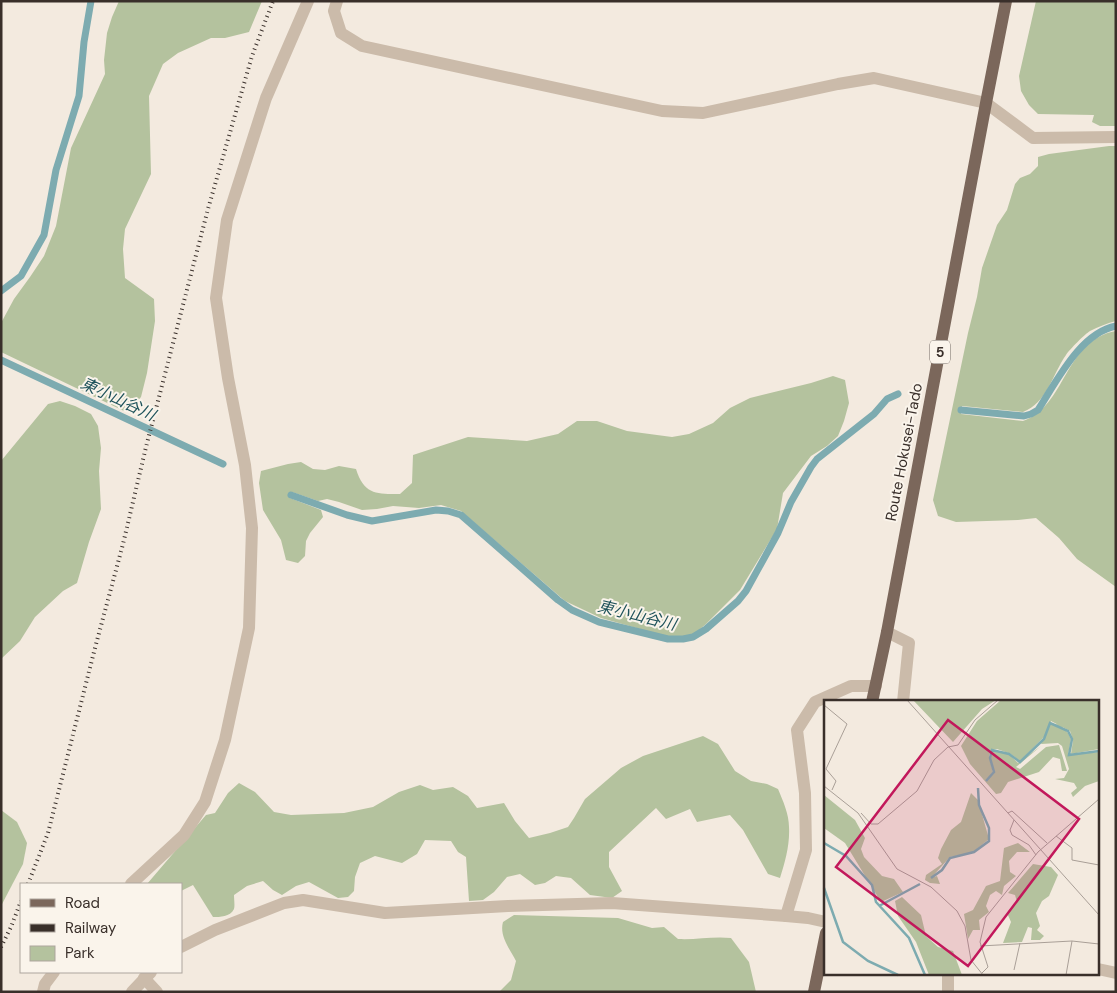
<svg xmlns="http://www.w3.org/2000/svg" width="1117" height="993" font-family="'DM Sans','Noto Sans JP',sans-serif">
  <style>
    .green { fill: #b4c29e }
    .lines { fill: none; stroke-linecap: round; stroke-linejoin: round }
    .stream { stroke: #7dabb0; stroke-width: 7 }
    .minor { stroke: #cbbbaa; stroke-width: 12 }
    .tertiary { stroke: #cbbbaa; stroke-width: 12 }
    .primary { stroke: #7b675b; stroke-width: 12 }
    .rail { stroke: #392f2a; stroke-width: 4; stroke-dasharray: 1 4; stroke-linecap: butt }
    .labels { text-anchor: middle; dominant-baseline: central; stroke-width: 4; stroke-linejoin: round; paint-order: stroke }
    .shield { fill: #faf4eb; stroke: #736a64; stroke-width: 1 }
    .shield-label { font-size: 14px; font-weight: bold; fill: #392f2a }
    .street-label { font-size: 15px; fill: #392f2a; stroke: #faf4eb }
    .water-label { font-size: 16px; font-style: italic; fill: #1f535b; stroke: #faf4eb }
    .inset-river { fill: none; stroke: #7dabb0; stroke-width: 2.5 }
    .inset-road { fill: none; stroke: #a99f97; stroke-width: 1 }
    .view { fill: #c2185b; fill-opacity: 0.15; stroke: #c2185b; stroke-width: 2.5 }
    .inset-edge { fill: none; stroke: #392f2a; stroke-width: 2.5 }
  </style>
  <rect width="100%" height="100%" fill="#f3eadf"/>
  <g class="green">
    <polygon points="119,1 262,1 249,32 225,38 211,38 178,53 163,64 149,96 151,174 125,229 123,249 125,278 154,299 155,321 147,373 141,397 132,407 124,411 1,352 1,323 14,299 30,277 44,256 56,226 71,148 105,74 104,60 107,33 112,17"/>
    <polygon points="1036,1 1116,1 1116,126 1100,126 1092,122 1094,115 1038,114 1029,105 1021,91 1019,76"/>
    <path d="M1109,146H1116V321C1108,323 1098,327 1090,331C1085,334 1070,349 1066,355C1052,375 1047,403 1023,412L962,406L961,414L1023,421C1066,407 1064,340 1116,331V587L1077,559L1059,538L1036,518L1018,520L956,522L938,516L933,500L968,333L977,297L982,268L997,225L1007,210L1015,184L1020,178L1030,174L1038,166V157L1049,154Z"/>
    <path d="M833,376L845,380L849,403L844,421L838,436L827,446L811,456L783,493L777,529L740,590L706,624L693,635L678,637L665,636L601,618L565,601L461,511L441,505L419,508L393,506L377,509L362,510L339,502L327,499L318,501L292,492L290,498L321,510L323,517L310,533L306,541L305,556L298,563L286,560L281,540L263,510L259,483L261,471L288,464L301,462L313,469L325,470L339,466L356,469C364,495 377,494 400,494L412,483L413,455L468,437L527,441L558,434L577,421H597L627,431L672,437L689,434L713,423L730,408L750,398L811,383Z"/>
    <polygon points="60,401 75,406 91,414 98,426 101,448 99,471 101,509 89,542 77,583 63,591 35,617 20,641 1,659 1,461 48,404"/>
    <path d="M703,736L718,744L735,771L751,781L767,784L778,789C783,801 789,814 789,827C790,845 785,862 780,878L768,874L743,830L730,815L697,822L690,809L666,819L656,808L609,852V867L622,891L612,898L590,895L571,878L556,876L545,883L535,885L520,874L507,877L494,892L483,900L469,901L466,857L458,852L451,841L425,840L417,854L402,863L375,856L360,863L355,877L354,891L348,897L338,898L309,882L296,886L282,895L273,890L263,881L247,886L234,895C234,899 235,906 234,909C230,917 220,917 213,917L193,885L181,891V884H147L206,815L215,813L228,793L239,783L255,792L274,812L291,815L344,813L373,807L399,792L420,785L433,790L453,787L468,796L477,808L504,803L515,821L529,838L550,833L568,827L574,818L585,799L621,768L643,756Z"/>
    <polygon points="1,810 17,822 27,843 23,864 1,906"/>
    <path d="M514,915L618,918L652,928L664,927L678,939C696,940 713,936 731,938L749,962L756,992H499L511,980L516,961C510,949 499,936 503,922Z"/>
  </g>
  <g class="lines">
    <g class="stream">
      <polyline points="1,291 21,276 44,235 56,170 79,96 84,42 91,1"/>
      <polyline points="1,360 223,464"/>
      <path d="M961,410L1024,416L1031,414L1038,410C1057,381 1080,333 1116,326"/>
      <polyline points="291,495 347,515 372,521 436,510 448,511 461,515 558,600 572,610 599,622 668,639 683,639 693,637 706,629 738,601 746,591 778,533 791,502 811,467 817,459 874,414 887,399 898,394"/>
    </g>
    <g class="minor">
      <polyline points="337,1 334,11 341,33 362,46 662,111 703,113 838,84 874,78 986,103"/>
      <polyline points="887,632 909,643 903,702"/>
      <polyline points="131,884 184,835 205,802 225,740 249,628 252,528 245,465 228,378 216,298 227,220 266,98 308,1"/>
      <polyline points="786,916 806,850 805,793 797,730 815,702 851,686 876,686"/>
      <polyline points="181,947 215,930 284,903 303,900 385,913 508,906 612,903 786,916 808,918 826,922"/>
      <polyline points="948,974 948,992"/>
      <polyline points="144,978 157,992"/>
      <polyline points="43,992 45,984 54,972"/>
      <polyline points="132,992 151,972"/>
    </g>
    <g class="tertiary">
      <polyline points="986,103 1033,138 1116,137"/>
      <polyline points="1098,969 1116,973"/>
    </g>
    <g class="primary">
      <polyline points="872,702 887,632 986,103 1006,1"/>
      <polyline points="814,992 826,933"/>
    </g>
    <g class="rail">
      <polyline points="28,884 48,833 95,648 123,544 146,447 208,209 252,56 273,1"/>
      <polyline points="1,947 11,927 21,901"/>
    </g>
  </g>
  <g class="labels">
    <rect class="shield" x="930" y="340.5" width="20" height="23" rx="4"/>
    <g class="shield-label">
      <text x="940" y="352">5</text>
    </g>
    <g class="street-label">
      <text transform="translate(904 452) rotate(-79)">Route Hokusei-Tado</text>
    </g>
    <g class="water-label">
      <text transform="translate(118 399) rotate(25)">東小山谷川</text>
      <text transform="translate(637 615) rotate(14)">東小山谷川</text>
    </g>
  </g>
  <g transform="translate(824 700)">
    <rect width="275" height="275" fill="#f3eadf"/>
    <path d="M89,0H172L158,9L129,42ZM177,0H275V49L247,54L249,40L246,31L227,21L223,34L196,61L187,54L173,49L167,50L165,56L169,72L162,81L170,73L166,58L170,50L186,55L194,63L217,46L192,67L196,69L222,47L235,45L243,71H238L236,59L229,57L215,72L184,82L177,93L172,94L146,64L137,46L153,21ZM226,23L236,25L244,33L247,39L244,55L275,52V81L261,86L249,97L247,93L253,88L250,83L231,79L240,78L245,69L238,46L234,43L217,44ZM147,93L154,100L165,139L148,153L126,157L107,178L113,176L116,184L106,183L101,180L102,175L118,164L114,158L117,149L127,130L137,122ZM0,95L31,120L41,138L37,149L40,157L58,176L70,179L79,192L57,202L21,143L0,128ZM194,143L206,152H193L185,161L186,172L192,176L180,186L178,195L172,191L166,195L162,206L165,212L155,220L156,230H149L144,239L140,214L149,210L162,186L176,181L180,148ZM209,164L227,167L234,175L225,196L218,201L212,213L216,226L213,230L220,236L216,240H207L208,228L204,227L198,242L179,243L187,222L183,213L193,202L191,195L184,193ZM78,197L97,215L102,236L114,247L129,251L138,275H105L92,242L74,216L71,201Z" fill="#b4c29e"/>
    <path class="inset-river" d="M162,81L170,72L166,58L168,50L185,54L196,62L220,39L226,23L244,31L248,39L245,55L275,51M0,143L22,156L48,185L52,202L85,238L101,275M107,178L118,170L126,158L150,152L165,141V128L155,105L154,88M0,188L19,242L44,261L74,275M55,206L96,184"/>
    <path class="inset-road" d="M83,0L275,215M0,5L23,24L2,69L12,81L8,90M0,86L34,113L73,169L107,187L133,211L141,226L147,260L159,275M37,113L47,124H54L93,91L110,60L124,47L134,45L151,20L174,0M184,113L188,111L223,143M190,120L186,130L188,135L205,145L212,155M232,136L248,148V160L275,165M156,246L248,241L275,244M190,270L196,243M158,273L164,267L156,242L162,217L214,152L275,99M242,275L248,241"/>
    <path class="view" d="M124,20L255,119L144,266L12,167Z"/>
    <rect width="275" height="275" class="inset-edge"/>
  </g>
  <rect width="1117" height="993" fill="none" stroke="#392f2a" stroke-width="5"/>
  <rect x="20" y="883" width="162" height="90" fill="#faf4eb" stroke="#ada59e"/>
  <rect x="30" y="899" width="25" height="8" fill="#7b675b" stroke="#ada59e"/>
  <text x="65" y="908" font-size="15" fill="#392f2a">Road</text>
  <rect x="30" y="924" width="25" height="8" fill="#392f2a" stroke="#ada59e"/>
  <text x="65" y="933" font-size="15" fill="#392f2a">Railway</text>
  <rect x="30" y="946" width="25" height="15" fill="#b4c29e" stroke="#ada59e"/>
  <text x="65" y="958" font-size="15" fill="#392f2a">Park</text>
</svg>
